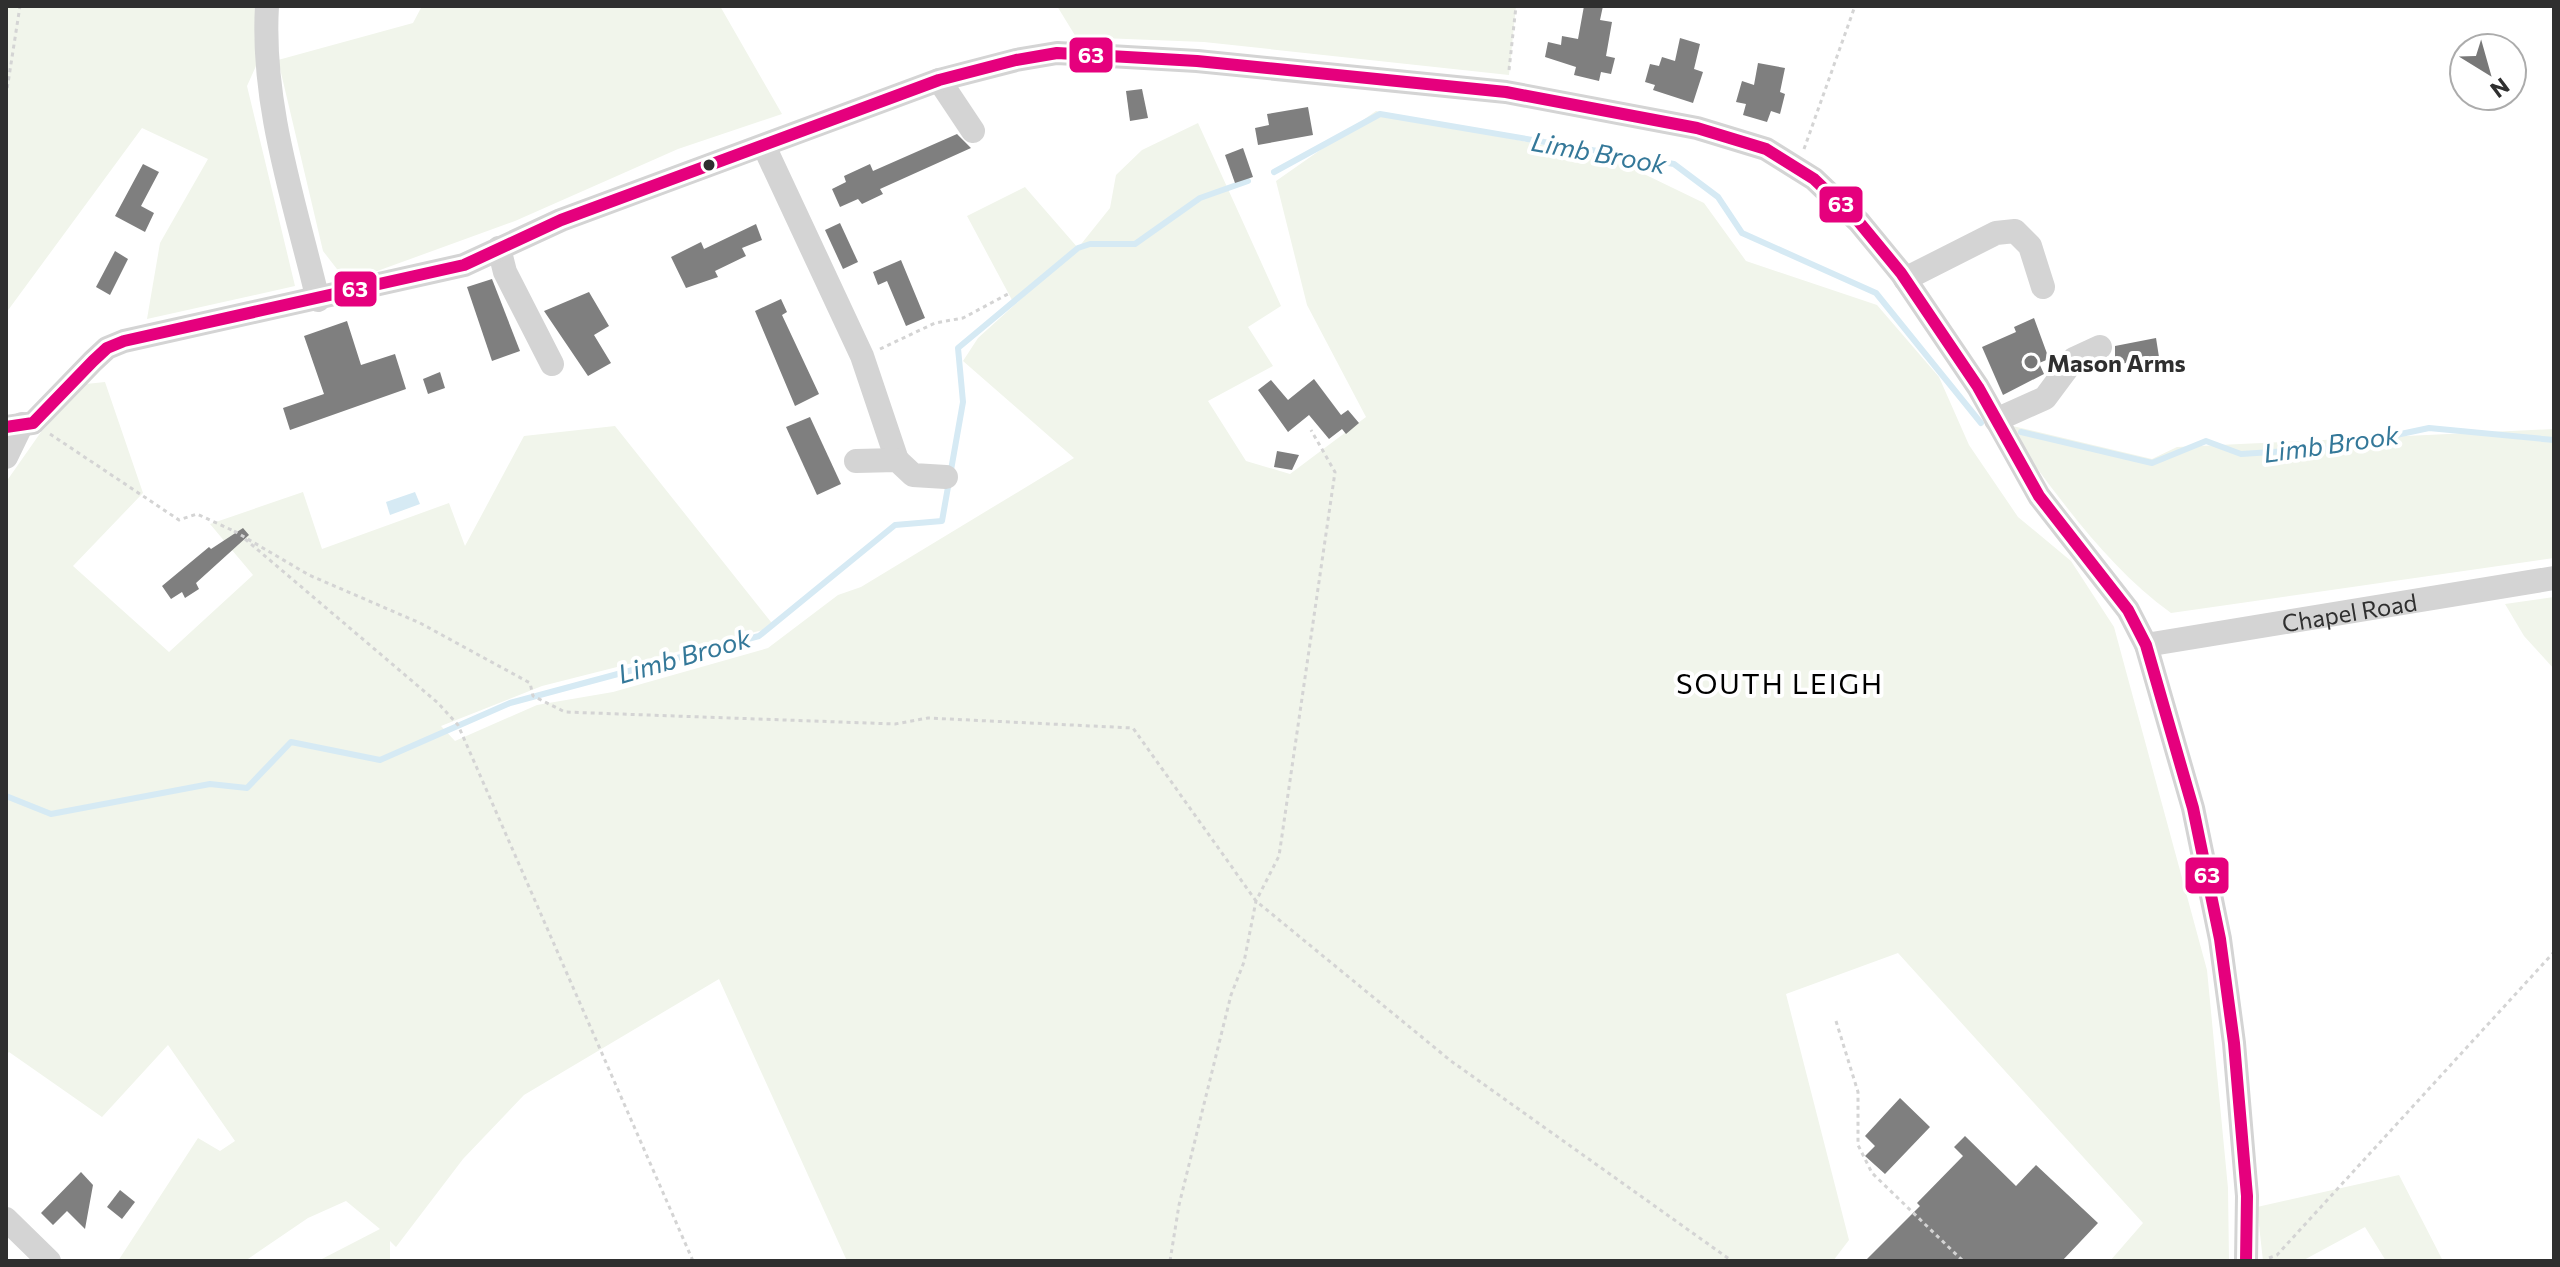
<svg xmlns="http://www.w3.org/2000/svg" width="2560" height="1267" font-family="Commissioner,sans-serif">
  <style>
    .green { fill: #f1f5eb }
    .water { fill: #d6eaf4 }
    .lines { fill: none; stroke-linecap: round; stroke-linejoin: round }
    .stream { stroke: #d6eaf4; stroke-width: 6 }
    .building { fill: #7f7f7f }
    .path { stroke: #d4d4d4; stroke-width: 3; stroke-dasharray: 4 4; stroke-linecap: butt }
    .minor { stroke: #d4d4d4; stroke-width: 24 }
    .bus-1-casing { stroke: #fff; stroke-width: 18 }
    .bus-1 { stroke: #e5007d; stroke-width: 12 }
    .bus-dot { fill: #2f2f2f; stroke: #fff; stroke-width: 3 }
    .poi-dot { fill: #787878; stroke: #fff; stroke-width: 3 }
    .labels { text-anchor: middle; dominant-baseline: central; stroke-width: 8; stroke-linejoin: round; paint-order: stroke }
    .poi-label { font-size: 24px; font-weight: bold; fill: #2f2f2f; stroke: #fff; text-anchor: start }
    .street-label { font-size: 24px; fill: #2f2f2f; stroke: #fff }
    .water-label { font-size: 26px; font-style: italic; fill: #347899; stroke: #fff }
    .quarter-label { font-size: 28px; letter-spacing: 2px; fill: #000; stroke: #fff }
    .line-badge { stroke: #fff; stroke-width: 3 }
    .badge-label { font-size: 22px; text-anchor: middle; font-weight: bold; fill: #fff }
  </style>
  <rect width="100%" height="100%" fill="#fff"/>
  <g class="green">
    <polygon points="6,6 256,6 256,66 247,86 295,286 147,319 160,243 208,159 142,128 6,313"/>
    <polygon points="422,6 720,6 782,114 678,149 515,221 347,282 323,251 278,60 413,23"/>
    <polygon points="1057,6 1516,6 1509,75 1204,42 1076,37"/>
    <polygon points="1376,111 1615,160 1704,203 1746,261 1877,305 1939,377 1969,445 2018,517 2071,561 2114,627 2207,970 2228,1188 2229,1261 2110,1261 2143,1223 1898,953 1786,994 1849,1240 1833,1261 847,1261 719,979 524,1095 463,1159 396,1247 390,1241 390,1261 318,1261 380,1229 346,1201 308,1218 245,1261 118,1261 198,1138 220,1151 235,1141 168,1045 102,1117 9,1052 6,1055 6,482 41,432 86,384 105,382 143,493 73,566 169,652 253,575 210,524 303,492 322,549 449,503 465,546 524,436 615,426 775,627 542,686 441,726 455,741 537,705 613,692 768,648 838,595 861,587 1074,458 963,361 978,338 1063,261 1012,300 967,216 1025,187 1078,248 1110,208 1116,175 1142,150 1198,123 1281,306 1248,327 1273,366 1208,401 1246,461 1290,474 1366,417 1307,305 1276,181"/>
    <path d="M2004,424L2152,459L2177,447L2554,429V558L2171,613C2102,563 2055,491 2004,424Z"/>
    <polygon points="2554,597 2554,669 2524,636 2505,604"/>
    <polygon points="2399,1175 2443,1261 2386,1261 2365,1227 2302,1261 2263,1261 2257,1207"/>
  </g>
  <polygon class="water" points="415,492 420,504 390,515 386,502"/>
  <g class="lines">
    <g class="stream">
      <polyline points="1274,172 1380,114 1674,164 1718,197 1742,233 1876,293 1981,423"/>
      <polyline points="2021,432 2152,463 2206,441 2241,454 2335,448 2429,428 2554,440"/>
      <polyline points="6,796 51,814 210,784 247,788 291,742 380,760 510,703 759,636 895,525 942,521 963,402 958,348 1078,248 1090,244 1135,244 1200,198 1248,181"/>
    </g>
  </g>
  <g class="building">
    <polygon points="1584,6 1603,6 1600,20 1612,22 1606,56 1615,58 1611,74 1601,72 1599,81 1574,75 1576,67 1545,57 1548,42 1561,45 1562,36 1578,39"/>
    <polygon points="1680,38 1700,44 1694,69 1703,72 1693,103 1653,90 1655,85 1645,82 1650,64 1659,66 1662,57 1675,61"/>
    <polygon points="1758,63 1785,68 1780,92 1785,94 1780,114 1771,111 1767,122 1743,115 1746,104 1736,102 1742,81 1754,85"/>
    <polygon points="1142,89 1148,118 1130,121 1126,91"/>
    <polygon points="1308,107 1313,135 1258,145 1255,128 1269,125 1267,114"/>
    <polygon points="957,134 971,148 880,189 883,194 862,204 858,199 840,207 832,189 846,182 844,176 870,164 873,171"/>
    <polygon points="1243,148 1253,177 1235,183 1225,155"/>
    <polygon points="143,164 159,172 141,206 154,213 145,232 115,216"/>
    <polygon points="840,223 858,262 843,269 825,230"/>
    <polygon points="756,224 762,240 742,248 746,256 715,271 718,277 686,288 671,257 701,242 704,249"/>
    <polygon points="115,251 128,259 110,295 96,287"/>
    <polygon points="901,260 925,318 906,326 887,281 878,285 873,272"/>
    <polygon points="492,279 520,351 492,361 467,287"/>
    <polygon points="589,292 609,326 594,335 611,363 588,376 544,311"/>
    <polygon points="781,299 787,312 782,315 819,394 795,406 755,311"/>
    <polygon points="2034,318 2049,359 2039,363 2044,374 2003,395 1982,347 2016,332 2014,327"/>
    <polygon points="347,321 361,365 395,354 406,389 290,430 283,408 324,394 304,336"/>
    <polygon points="2156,338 2159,357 2115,365 2115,346"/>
    <polygon points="440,372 445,388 428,394 423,379"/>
    <polygon points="1314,379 1341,415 1348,410 1359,423 1346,434 1342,429 1329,439 1309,415 1288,432 1258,390 1271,380 1288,400"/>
    <polygon points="810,417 841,484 817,495 786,427"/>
    <polygon points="1277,451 1299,455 1292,470 1274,467"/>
    <polygon points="243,528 249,535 196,583 199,589 185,598 182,592 171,599 162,586 209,547 211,549"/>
    <polygon points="1900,1098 1930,1127 1885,1174 1865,1156 1875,1146 1865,1136"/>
    <polygon points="1965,1136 2016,1186 2036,1165 2098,1223 2062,1261 1865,1261 1920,1206 1917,1203 1963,1156 1954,1147"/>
    <polygon points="81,1172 93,1185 85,1229 67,1211 53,1225 41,1213"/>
    <polygon points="120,1190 135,1202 122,1219 107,1207"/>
  </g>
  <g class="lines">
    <g class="path">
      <polyline points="1509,70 1516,6"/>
      <polyline points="6,96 20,6"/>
      <polyline points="1804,149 1855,6"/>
      <polyline points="880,349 935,323 963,318 1008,294"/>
      <polyline points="50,434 179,520 197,514 236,532"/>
      <polyline points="234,531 309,575 420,623 530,683 533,696 565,712 895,724 928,718 1133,728 1256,901 1451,1061 1732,1261"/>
      <polyline points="245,539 438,703 458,725 693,1261"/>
      <polyline points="1836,1021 1858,1092 1858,1145 1872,1173 1963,1261"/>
      <polyline points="2269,1258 2277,1255 2554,952"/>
      <polyline points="1170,1261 1179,1205 1231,995 1244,962 1256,901 1279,856 1335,472 1311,430"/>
    </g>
    <g class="minor">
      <path d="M267,6C261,106 295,203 318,300"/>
      <polyline points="939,80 973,131"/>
      <polyline points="764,146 862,356 897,460"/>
      <polyline points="499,248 505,272 552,364"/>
      <polyline points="1905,279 1996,233 2015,231 2030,246 2043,287"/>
      <polyline points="1996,420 2045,398 2074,359 2100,347"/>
      <polyline points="6,427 33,423 93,361 107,348 124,341 464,265 561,220 939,80 1016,60 1057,53 1197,61 1506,92 1697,128 1766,149 1814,179 1859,222 1901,273 1978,387 2039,496 2128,610 2146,645 2193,808 2220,939 2234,1043 2247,1196 2246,1261"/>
      <polyline points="6,457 22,424"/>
      <polyline points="856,461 897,460 913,475 946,477"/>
      <path id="s1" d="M2146,645L2554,578"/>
      <polyline points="6,1219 49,1261"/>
    </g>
    <defs>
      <polyline id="bus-1" points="6,427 33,423 93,361 107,348 124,341 464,265 561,220 939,80 1016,60 1057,53 1197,61 1506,92 1697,128 1766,149 1814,179 1859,222 1901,273 1978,387 2039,496 2128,610 2146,645 2193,808 2220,939 2234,1043 2247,1196 2246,1261"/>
    </defs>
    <use href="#bus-1" class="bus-1-casing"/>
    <use href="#bus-1" class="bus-1"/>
  </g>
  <circle class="bus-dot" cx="709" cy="165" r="7"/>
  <circle class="poi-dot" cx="2031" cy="362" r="8"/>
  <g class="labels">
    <g class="poi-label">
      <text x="2047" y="362">Mason Arms</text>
    </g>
    <g class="street-label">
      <text stroke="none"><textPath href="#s1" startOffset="206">Chapel Road</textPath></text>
    </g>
    <g class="water-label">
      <text transform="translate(1599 152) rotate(10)">Limb Brook</text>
      <text transform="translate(2331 443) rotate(-8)">Limb Brook</text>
      <text transform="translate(684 655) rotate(-16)">Limb Brook</text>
    </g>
    <g class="quarter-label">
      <text x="1780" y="683">SOUTH LEIGH</text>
    </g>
  </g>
  <g class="line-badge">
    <rect x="1068" y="36" width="46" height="38" rx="8" fill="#e5007d"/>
    <rect x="1818" y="185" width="46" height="39" rx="8" fill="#e5007d"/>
    <rect x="333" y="270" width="45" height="38" rx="8" fill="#e5007d"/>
    <rect x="2184" y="856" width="46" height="39" rx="8" fill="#e5007d"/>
  </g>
  <g class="badge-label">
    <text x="1091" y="63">63</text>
    <text x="1841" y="212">63</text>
    <text x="355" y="297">63</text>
    <text x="2207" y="883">63</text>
  </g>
  <rect width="2560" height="1267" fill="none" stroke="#2f2f2f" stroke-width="16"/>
  <g transform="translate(2488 72) rotate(143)"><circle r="38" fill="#ffffff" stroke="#acacac" stroke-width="2"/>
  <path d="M0-6L14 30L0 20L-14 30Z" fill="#787878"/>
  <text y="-12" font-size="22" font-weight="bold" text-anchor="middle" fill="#2f2f2f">N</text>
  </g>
</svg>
